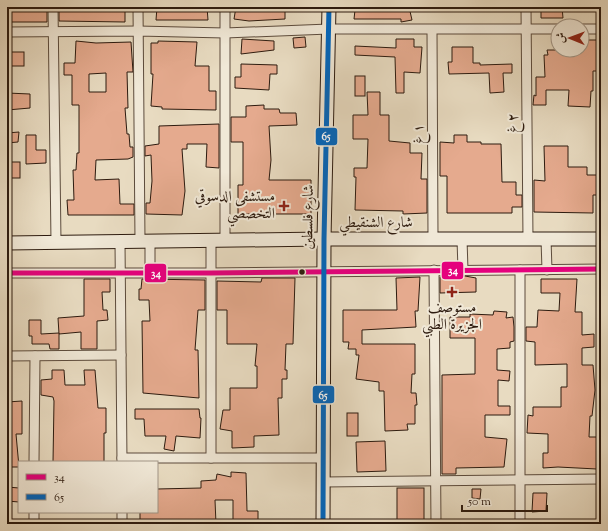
<svg xmlns="http://www.w3.org/2000/svg" width="608" height="531" font-family="'Sorts Mill Goudy',Amiri,serif">
  <style>
    .building { fill: #e5aa8e; stroke: #2d1b0f; fill-rule: evenodd }
    .lines { fill: none; stroke-linecap: round; stroke-linejoin: round }
    .street-casing { stroke: #5c4b3c; stroke-width: 11 }
    .secondary-casing { stroke: #2d1b0f; stroke-width: 15 }
    .street { stroke: #f0e8d7; stroke-width: 9 }
    .secondary { stroke: #f0e8d7; stroke-width: 13 }
    .bus-1-casing { stroke: #f0e8d7; stroke-width: 8 }
    .bus-2-casing { stroke: #f0e8d7; stroke-width: 8 }
    .bus-1 { stroke: #e5007d; stroke-width: 5 }
    .bus-2 { stroke: #0065bd; stroke-width: 5 }
    .poi-dot { fill: #8f2418; stroke: #f0e8d7; stroke-width: 1.5 }
    .bus-dot { fill: #2d1b0f; stroke: #f0e8d7; stroke-width: 1.5 }
    .labels { text-anchor: middle; dominant-baseline: central; stroke-width: 4; stroke-linejoin: round; paint-order: stroke }
    .street-label { font-size: 15px; fill: #2d1b0f; stroke: #f0e8d7 }
    .poi-label { font-size: 15px; fill: #2d1b0f; stroke: #f0e8d7; text-anchor: end }
    .line-badge { stroke: #f0e8d7; stroke-width: 1.5 }
    .badge-label { font-size: 11px; text-anchor: middle; font-weight: bold; fill: #fff }
  </style>
  <rect width="100%" height="100%" fill="#e8dbc1"/>
  <filter id="stains"><feTurbulence type="fractalNoise" baseFrequency=".005" numOctaves="4"/><feColorMatrix values="0 0 0 0 .2 0 0 0 0 .09 0 0 0 0 .02 0 0 0 .5 -.17"/></filter>
  <radialGradient id="worn" r=".72"><stop offset=".6" stop-color="#630" stop-opacity="0"/><stop offset="1" stop-color="#630" stop-opacity=".3"/></radialGradient>
  <g class="building">
    <polygon points="7,7 47,8 47,22 7,22"/>
    <polygon points="59,7 125,7 125,22 59,21"/>
    <polygon points="157,7 207,7 208,20 156,20"/>
    <polygon points="236,7 285,8 285,19 249,21 234,19"/>
    <polygon points="362,7 409,7 412,20 401,22 401,19 354,19 355,10 361,11"/>
    <polygon points="541,7 562,7 563,18 541,18"/>
    <polygon points="305,37 306,47 294,48 293,38"/>
    <polygon points="242,39 274,41 274,50 241,54"/>
    <polygon points="396,39 414,39 414,47 422,47 420,73 404,72 404,93 396,93 395,57 355,55 355,46 396,48"/>
    <polygon points="582,40 600,40 600,71 593,71 593,91 591,91 590,107 568,106 569,90 546,90 546,105 533,105 534,95 536,96 536,77 545,77 544,55 548,55 547,50 582,50"/>
    <path d="M76,41L96,43L131,42L133,72H127L128,108H125L127,134H129L130,147H133V157L128,159L96,160L95,180L119,179L120,204H134V215H68L67,200H74L73,170H76L77,153H79V105H72V75H64V63H75ZM106,73V92H89V74Z"/>
    <polygon points="158,41 197,42 195,66 209,66 209,91 216,91 216,110 162,109 162,107 151,106 153,74 151,74 151,43 158,43"/>
    <polygon points="452,47 473,47 473,63 480,63 480,65 512,64 512,73 503,73 504,92 490,93 489,73 449,74 448,62 452,62"/>
    <rect x="7" y="52" width="17" height="14"/>
    <polygon points="241,64 277,65 277,74 270,74 269,90 235,88 235,77 241,77"/>
    <rect x="355" y="76" width="10" height="20"/>
    <polygon points="367,92 380,92 380,115 389,115 389,141 410,143 410,153 422,153 421,179 427,179 427,213 403,214 403,211 355,210 356,177 354,177 354,168 367,168 368,139 353,139 353,115 368,115"/>
    <polygon points="7,93 30,94 30,108 7,110"/>
    <polygon points="264,105 264,109 279,109 280,113 296,113 297,125 269,126 271,160 269,180 311,180 311,214 238,214 238,185 243,185 243,142 231,142 231,117 246,117 246,106"/>
    <polygon points="219,124 219,168 206,167 207,144 187,144 187,149 182,149 185,191 182,215 146,214 146,203 150,203 152,181 151,155 145,156 145,146 159,144 159,126"/>
    <polygon points="19,132 18,142 7,143 7,133"/>
    <polygon points="26,135 36,135 36,150 46,150 46,163 26,164"/>
    <polygon points="454,135 467,135 467,142 481,142 481,144 501,144 502,182 516,182 516,195 522,195 522,207 512,207 512,213 447,213 447,176 440,176 440,142 454,143"/>
    <polygon points="544,146 568,146 568,167 587,167 587,175 599,175 600,195 593,195 593,213 534,212 534,180 545,181"/>
    <rect x="7" y="162" width="13" height="16"/>
    <polygon points="465,276 476,278 476,292 440,293 440,277"/>
    <polygon points="420,277 418,311 415,311 416,327 362,330 362,344 415,344 415,374 412,374 411,393 416,393 417,405 415,405 415,424 407,424 408,430 385,431 384,391 379,391 379,382 356,379 359,355 356,355 356,349 348,349 349,342 343,342 343,310 397,310 396,278"/>
    <polygon points="262,278 295,278 293,344 286,344 285,370 287,370 287,379 282,379 282,398 278,398 279,435 254,436 254,447 232,448 232,431 220,429 223,410 230,410 230,388 257,388 257,366 255,366 257,344 227,344 227,310 217,310 217,281 261,282"/>
    <polygon points="84,279 110,279 110,292 102,292 103,310 107,310 108,320 97,321 97,349 81,349 81,332 59,334 58,318 84,316"/>
    <polygon points="142,279 205,280 205,310 198,310 195,350 198,350 199,398 143,393 142,321 150,321 149,300 139,300 139,289 141,289"/>
    <polygon points="541,279 577,279 575,312 582,312 582,335 594,334 594,347 582,348 582,365 593,365 595,390 592,416 590,416 589,437 597,437 597,469 558,467 543,468 543,453 548,453 548,434 527,433 528,415 533,416 533,407 561,407 561,387 567,387 567,364 535,365 535,342 526,341 526,327 537,327 538,310 559,311 560,293 541,293"/>
    <polygon points="494,311 507,312 506,318 513,317 514,327 514,341 510,342 510,348 497,349 497,370 510,371 509,381 498,380 498,406 510,406 510,415 485,415 485,437 507,439 504,467 456,468 456,474 442,474 442,375 475,374 475,338 450,338 450,317 470,317 470,314 493,315"/>
    <polygon points="29,320 41,320 41,334 59,333 59,349 50,349 49,344 32,344 32,336 29,336"/>
    <polygon points="52,370 64,370 65,385 85,385 84,370 95,370 98,408 106,408 106,433 104,433 104,462 53,462 54,401 53,397 41,395 41,380 52,379"/>
    <polygon points="22,401 22,434 16,434 19,467 9,467 7,402"/>
    <polygon points="135,409 199,409 200,418 201,418 200,438 176,436 174,451 164,449 166,436 145,436 144,419 135,419"/>
    <rect x="347" y="413" width="11" height="23"/>
    <polygon points="385,441 386,471 357,472 356,442"/>
    <polygon points="231,472 246,473 247,511 258,511 258,524 233,524 233,500 215,500 216,524 140,524 140,512 157,512 157,489 201,488 201,481 216,480 217,474 231,477"/>
    <polygon points="7,487 19,488 19,502 7,501"/>
    <rect x="397" y="488" width="27" height="36"/>
    <polygon points="472,489 481,489 480,499 472,498"/>
    <polygon points="533,493 547,493 546,511 532,512"/>
  </g>
  <g class="lines">
    <defs>
      <g id="street">
        <polyline points="53,7 56,242"/>
        <polyline points="138,7 140,241"/>
        <polyline points="526,7 528,240"/>
        <polyline points="582,29 601,29"/>
        <polyline points="432,30 433,238"/>
        <polyline points="7,32 138,31 225,33 329,29 558,29"/>
        <polyline points="462,239 463,270"/>
        <polyline points="546,239 547,270"/>
        <polyline points="225,240 225,7"/>
        <polyline points="150,241 150,272"/>
        <polyline points="120,242 122,462"/>
        <polyline points="434,270 436,524"/>
        <polyline points="520,270 520,524"/>
        <polyline points="7,273 211,273 601,269"/>
        <polyline points="7,356 121,355"/>
        <polyline points="122,458 323,458"/>
        <polyline points="211,458 211,241"/>
        <polyline points="34,462 35,356"/>
        <polyline points="323,482 601,479"/>
        <polyline points="122,512 122,524"/>
        <polyline points="34,524 34,512"/>
      </g>
      <g id="secondary">
        <polyline points="7,243 324,239 601,239"/>
        <polyline points="323,524 324,239 329,7"/>
      </g>
    </defs>
    <use href="#street" class="street-casing"/>
    <use href="#secondary" class="secondary-casing"/>
    <use href="#street" class="street"/>
    <use href="#secondary" class="secondary"/>
    <defs>
      <polyline id="bus-1" points="7,273 211,273 601,269"/>
      <polyline id="bus-2" points="323,524 324,239 329,7"/>
    </defs>
    <use href="#bus-1" class="bus-1-casing"/>
    <use href="#bus-2" class="bus-2-casing"/>
    <use href="#bus-1" class="bus-1"/>
    <use href="#bus-2" class="bus-2"/>
  </g>
  <g class="poi-dot">
    <path d="M282 200h4v4h4v4h-4v4h-4v-4h-4v-4h4z"/>
    <path d="M450 286h4v4h4v4h-4v4h-4v-4h-4v-4h4z"/>
  </g>
  <circle class="bus-dot" cx="302" cy="272" r="3.5"/>
  <g class="labels">
    <g class="street-label">
      <text transform="translate(513 123) rotate(-90)">٢ غ</text>
      <text transform="translate(419 134) rotate(-90)">١ غ</text>
      <text transform="translate(309 217) rotate(-89)">شارع فلسطين</text>
      <text x="376" y="223">شارع الشنقيطي</text>
    </g>
    <g class="poi-label">
      <text x="275" y="197">مستشفى الدسوقي<tspan x="275" dy="17">التخصصي</tspan></text>
      <text x="452" y="308" text-anchor="middle">مستوصف<tspan x="452" dy="17">الجزيرة الطبي</tspan></text>
    </g>
  </g>
  <g class="line-badge">
    <rect x="315" y="127" width="23" height="19" rx="4" fill="#0065bd"/>
    <rect x="441" y="261" width="23" height="19" rx="4" fill="#e5007d"/>
    <rect x="144" y="263" width="23" height="20" rx="4" fill="#e5007d"/>
    <rect x="312" y="385" width="23" height="19" rx="4" fill="#0065bd"/>
  </g>
  <g class="badge-label">
    <text x="326" y="140">65</text>
    <text x="453" y="274">34</text>
    <text x="156" y="277">34</text>
    <text x="323" y="399">65</text>
  </g>
  <rect width="608" height="531" fill="none" stroke="#e8dbc1" stroke-width="24"/>
  <rect x="8" y="8" width="592" height="515" fill="none" stroke="#2d1b0f" stroke-width="2"/>
  <rect x="12" y="12" width="584" height="507" fill="none" stroke="#2d1b0f"/>
  <rect x="18" y="461" width="140" height="52" fill="#f0e8d7" stroke="#a29687"/>
  <rect x="26" y="474" width="20" height="6" fill="#e5007d" stroke="#a29687"/>
  <text x="54" y="481" font-size="12" fill="#2d1b0f">34</text>
  <rect x="26" y="494" width="20" height="6" fill="#0065bd" stroke="#a29687"/>
  <text x="54" y="501" font-size="12" fill="#2d1b0f">65</text>
  <g transform="translate(570 38) rotate(271)"><circle r="19" fill="#f0e8d7" stroke="#a29687"/>
  <path d="M0-3L7 15L0 10L-7 15Z" fill="#8f2418"/>
  <text y="-6" font-size="11" font-weight="bold" text-anchor="middle" fill="#2d1b0f">ش</text>
  </g>
  <path d="M462 505v6h85v-6" fill="none" stroke="#2d1b0f" stroke-width="2"/>
  <text x="468" y="505" font-size="12" fill="#2d1b0f" stroke="#f0e8d7" stroke-width="3" paint-order="stroke">50 m</text>
  <rect width="100%" height="100%" filter="url(#stains)"/>
  <rect width="100%" height="100%" fill="url(#worn)"/>
</svg>
